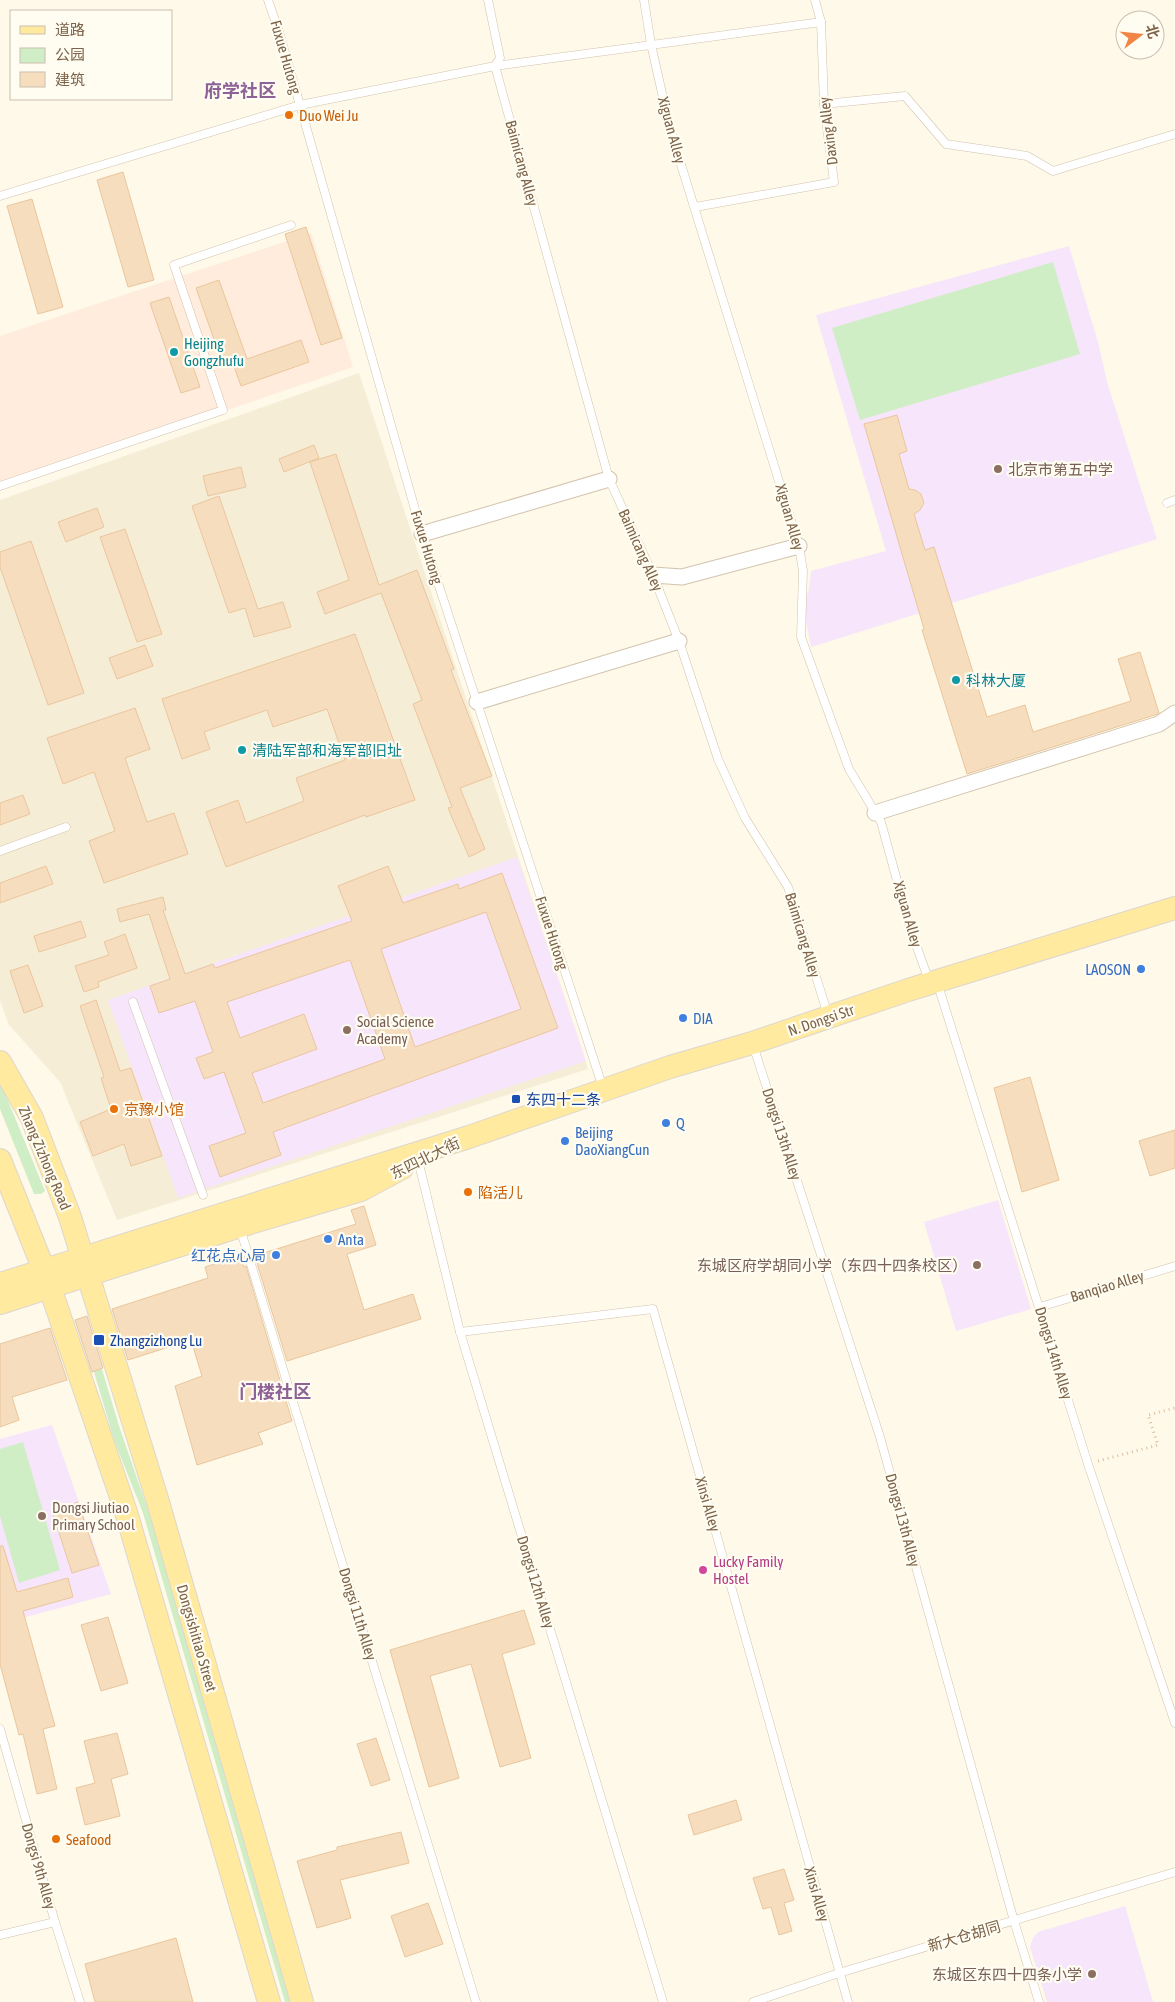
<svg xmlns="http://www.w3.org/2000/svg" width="1175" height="2002" font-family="'Asap Condensed','Noto Sans SC',sans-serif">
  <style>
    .residential { fill: #f6edd7 }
    .commercial { fill: #ffecdc }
    .education { fill: #f6e5fb }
    .green { fill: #d0eec5 }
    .building { fill: #f6ddbe; stroke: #eac69d; fill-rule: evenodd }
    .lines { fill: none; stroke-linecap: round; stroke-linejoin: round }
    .lane-casing { stroke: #d2c3ad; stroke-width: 9 }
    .street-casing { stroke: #d2c3ad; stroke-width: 17 }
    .primary-casing { stroke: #ddd6d0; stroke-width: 24 }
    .path { stroke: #dcc0a0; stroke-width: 3; stroke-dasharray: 1 4; stroke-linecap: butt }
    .lane { stroke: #fff; stroke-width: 8 }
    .street { stroke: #fff; stroke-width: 15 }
    .primary { stroke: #ffea9f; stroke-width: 22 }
    .food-dot { fill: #e8710a; stroke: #fffcf1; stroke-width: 2 }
    .culture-dot { fill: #0f9aa8; stroke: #fffcf1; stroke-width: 2 }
    .education-dot { fill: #8d6e63; stroke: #fffcf1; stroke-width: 2 }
    .shop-dot { fill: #3f7fe0; stroke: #fffcf1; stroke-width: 2 }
    .transit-dot { fill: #1a4fb4; stroke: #fffcf1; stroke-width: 2 }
    .hotel-dot { fill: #d1479c; stroke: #fffcf1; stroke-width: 2 }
    .labels { text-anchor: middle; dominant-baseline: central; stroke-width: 4.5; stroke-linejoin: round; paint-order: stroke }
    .street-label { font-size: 15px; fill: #7c6349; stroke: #fffcf1 }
    .food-label { font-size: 15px; fill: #c56008; stroke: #fffcf1; text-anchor: start }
    .culture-label { font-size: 15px; fill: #0d838f; stroke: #fffcf1; text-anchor: start }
    .education-label { font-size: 15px; fill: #785e54; stroke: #fffcf1; text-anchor: start }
    .shop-label { font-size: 15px; fill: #366cbe; stroke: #fffcf1; text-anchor: start }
    .transit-label { font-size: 15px; fill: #164399; stroke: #fffcf1; text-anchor: start }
    .hotel-label { font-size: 15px; fill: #b23c85; stroke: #fffcf1; text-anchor: start }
    .quarter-label { font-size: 18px; font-weight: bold; fill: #8d6297; stroke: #fffcf1 }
  </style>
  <rect width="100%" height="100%" fill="#fef9e9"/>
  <polygon class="residential" points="359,373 588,1069 117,1220 60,1082 9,1025 0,1001 0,500"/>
  <polygon class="commercial" points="311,233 353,367 0,488 0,336"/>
  <g class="education">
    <polygon points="1069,246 1098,342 1107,382 1157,539 811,647 804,610 805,599 809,589 811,571 886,551 816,315"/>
    <polygon points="517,857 586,1061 178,1198 108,1000"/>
    <polygon points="998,1200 1031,1309 956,1331 924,1222"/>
    <polygon points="52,1425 111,1594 0,1624 0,1439"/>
    <polygon points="1125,1906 1153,2002 1047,2002 1030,1947 1033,1938 1038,1932"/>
  </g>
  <g class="green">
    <polygon points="1053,262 1080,354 860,420 832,328"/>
    <polygon points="0,1081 45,1191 41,1194 34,1194 0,1109"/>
    <polygon points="87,1319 119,1426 156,1533 292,2002 285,2002 143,1513 114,1440 79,1321"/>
    <polygon points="23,1442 60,1570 19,1583 0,1516 0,1449"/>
  </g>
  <g class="building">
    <polygon points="123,172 154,280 128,287 97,180"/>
    <polygon points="32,199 63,307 38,314 7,206"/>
    <polygon points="306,227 342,338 321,345 285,234"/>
    <polygon points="219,280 247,359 301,340 309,362 241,386 232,361 223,365 196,288"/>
    <polygon points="169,297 200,387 181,393 150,303"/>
    <polygon points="897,415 907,451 899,454 909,489 915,490 921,494 924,503 920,510 914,514 925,550 934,547 987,717 1025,705 1033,732 1131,701 1118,659 1140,652 1159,713 1155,715 967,774 922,630 924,629 864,424"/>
    <polygon points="314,445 319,458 284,472 279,459"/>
    <polygon points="336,454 379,585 417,570 454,669 451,670 492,776 460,788 485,849 469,857 448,808 452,807 413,704 422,700 381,593 325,614 317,592 349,580 310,462"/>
    <polygon points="241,467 246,487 208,496 203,476"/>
    <polygon points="219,496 258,609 283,602 291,627 254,637 245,608 229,613 192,506"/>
    <polygon points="97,508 104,527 66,542 58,522"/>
    <polygon points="125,529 162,634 137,642 100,537"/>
    <polygon points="31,541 84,693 48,705 0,567 0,552"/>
    <polygon points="355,634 415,800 366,817 365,815 226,867 206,812 238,800 246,823 304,801 296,778 345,760 327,709 273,727 267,710 204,732 210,749 182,759 162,699"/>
    <polygon points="145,645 153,666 117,679 109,658"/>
    <polygon points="135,708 150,749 125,758 147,822 174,813 188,854 104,883 89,841 115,831 94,772 63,784 47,738"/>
    <polygon points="23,795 30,814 0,825 0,803"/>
    <polygon points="46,866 53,884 0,903 0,883"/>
    <path d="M388,866L403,903L458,884L459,889L502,873L558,1028L273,1132L281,1155L220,1177L209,1146L246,1133L224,1072L204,1079L196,1058L213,1052L195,1001L159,1013L150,986L170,979L149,914L120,922L117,909L163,897L166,910H163L185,974L213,964L215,968L352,921L338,886ZM486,912L521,1009L415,1047L381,949ZM350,960L385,1059L263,1103L252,1073L317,1049L304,1014L240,1038L227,1002Z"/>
    <polygon points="81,921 86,937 39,952 34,936"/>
    <polygon points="125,934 137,968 98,982 99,987 84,992 75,966 109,955 104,942"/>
    <polygon points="28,965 43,1006 24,1013 10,971"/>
    <polygon points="96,1000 120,1071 131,1068 162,1156 131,1166 124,1144 93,1156 80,1122 111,1109 101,1078 104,1077 80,1006"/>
    <polygon points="1030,1077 1059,1180 1022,1192 994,1088"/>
    <polygon points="1175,1130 1175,1168 1150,1176 1139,1141"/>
    <polygon points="364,1206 376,1245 347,1254 364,1310 413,1294 421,1319 287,1361 257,1263 266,1260 264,1253 356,1224 351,1210"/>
    <polygon points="240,1256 244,1267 246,1266 292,1421 258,1433 263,1444 197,1465 175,1386 202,1376 191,1340 128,1360 112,1309 208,1278 205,1267"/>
    <polygon points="87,1316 103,1368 92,1372 75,1320"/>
    <polygon points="50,1328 67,1380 12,1397 19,1420 0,1427 0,1344"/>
    <polygon points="78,1502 99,1565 72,1573 52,1511"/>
    <polygon points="0,1546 3,1546 17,1592 68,1578 73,1597 23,1611 55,1726 43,1729 57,1789 37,1794 23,1734 19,1735 0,1664"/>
    <polygon points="524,1610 535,1644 502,1654 531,1758 500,1767 471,1664 430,1676 459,1778 429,1787 390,1650"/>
    <polygon points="108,1617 128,1683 101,1691 81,1625"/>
    <polygon points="117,1733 128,1774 111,1779 120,1816 85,1825 76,1788 95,1783 84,1741"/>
    <polygon points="376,1738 390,1780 371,1786 357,1744"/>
    <polygon points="736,1800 742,1820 694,1835 688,1815"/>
    <polygon points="401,1832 409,1863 340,1880 351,1918 317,1928 297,1861 337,1850 337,1847"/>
    <polygon points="784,1869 794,1900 784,1903 792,1931 779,1935 771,1907 763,1909 753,1878"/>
    <polygon points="428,1903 443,1944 405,1957 391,1916"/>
    <polygon points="176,1938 193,2002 95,2002 85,1964"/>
  </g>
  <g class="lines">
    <defs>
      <g id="lane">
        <polyline points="268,0 280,35 422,534 603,1088"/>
        <polyline points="488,0 500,58 495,66 609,479 653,575 679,641 718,759 745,818 788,887 828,1015"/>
        <polyline points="644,0 651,44 670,129 799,546 803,571 801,637 849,769 881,822 910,928 929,981"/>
        <polyline points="824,104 905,96 946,144 1027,156 1053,171 1175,134"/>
        <polyline points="0,196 300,105 495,66 821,22"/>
        <polyline points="695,207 834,182 824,104 821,22 815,0"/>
        <polyline points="0,486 223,410 174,265 291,225"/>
        <polyline points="1167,503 1175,500"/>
        <polyline points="0,851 66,827"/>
        <polyline points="937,982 1088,1464 1175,1723"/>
        <polyline points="133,1002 203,1195"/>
        <polyline points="753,1045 880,1437 1014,1921 1039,2002"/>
        <polyline points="418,1160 460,1332 663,2002"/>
        <polyline points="240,1228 476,2002"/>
        <polyline points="1040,1307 1175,1266"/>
        <polyline points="460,1332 653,1309 848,2002"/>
        <polyline points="0,1729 55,1922 80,2002"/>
        <polyline points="0,1935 55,1922"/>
        <polyline points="753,2002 839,1973 1175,1872"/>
      </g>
      <g id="street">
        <polyline points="422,534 609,479"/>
        <polyline points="653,575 682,577 799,546"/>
        <polyline points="477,702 679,641"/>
        <polyline points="875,813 1159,724 1175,713"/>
      </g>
      <g id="primary">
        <polyline points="0,1062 32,1118 70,1217 158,1502 302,2002"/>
        <polyline points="0,1160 44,1270 126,1512 269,2002"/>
        <polyline points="0,1284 469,1137 670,1067 752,1043 908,990 1175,908"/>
        <polyline points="0,1303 240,1226 361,1190 402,1168"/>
      </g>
    </defs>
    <use href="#lane" class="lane-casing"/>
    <use href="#street" class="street-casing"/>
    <use href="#primary" class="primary-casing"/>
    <polyline class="path" points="1098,1461 1158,1445 1148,1415 1175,1408"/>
    <use href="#lane" class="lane"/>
    <use href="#street" class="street"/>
    <use href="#primary" class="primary"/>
  </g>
  <g class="food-dot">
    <circle cx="289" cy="115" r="5"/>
    <circle cx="114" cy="1109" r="5"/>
    <circle cx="468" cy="1192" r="5"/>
    <circle cx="56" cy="1839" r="5"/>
  </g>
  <g class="culture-dot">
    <circle cx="174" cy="352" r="5"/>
    <circle cx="956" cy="680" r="5"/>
    <circle cx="242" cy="750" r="5"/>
  </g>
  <g class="education-dot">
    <circle cx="998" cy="469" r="5"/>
    <circle cx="347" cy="1030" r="5"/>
    <circle cx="977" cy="1265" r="5"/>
    <circle cx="42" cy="1516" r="5"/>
    <circle cx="1092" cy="1974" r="5"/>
  </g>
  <g class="shop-dot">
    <circle cx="1141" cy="969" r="5"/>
    <circle cx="683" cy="1018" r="5"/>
    <circle cx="666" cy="1123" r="5"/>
    <circle cx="565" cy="1141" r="5"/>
    <circle cx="328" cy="1239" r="5"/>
    <circle cx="276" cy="1255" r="5"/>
  </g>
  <g class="transit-dot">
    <rect x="511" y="1094" width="10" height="10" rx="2.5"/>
    <rect x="93" y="1334" width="12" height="12" rx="2.5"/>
  </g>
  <circle class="hotel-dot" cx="703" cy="1570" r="5"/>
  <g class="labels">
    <g class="street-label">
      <text transform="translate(286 57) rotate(74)">Fuxue Hutong</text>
      <text transform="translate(672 130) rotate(75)">Xiguan Alley</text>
      <text transform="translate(828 131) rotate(-97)">Daxing Alley</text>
      <text transform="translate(522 163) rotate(75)">Baimicang Alley</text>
      <text transform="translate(790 517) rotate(74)">Xiguan Alley</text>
      <text transform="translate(427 547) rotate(73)">Fuxue Hutong</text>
      <text transform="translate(641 550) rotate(66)">Baimicang Alley</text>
      <text transform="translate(908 914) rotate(74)">Xiguan Alley</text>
      <text transform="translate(552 933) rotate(72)">Fuxue Hutong</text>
      <text transform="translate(803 935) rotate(73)">Baimicang Alley</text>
      <text transform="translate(821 1020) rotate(-19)">N. Dongsi Str</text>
      <text transform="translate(782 1134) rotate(72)">Dongsi 13th Alley</text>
      <text transform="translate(45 1158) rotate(67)">Zhang Zizhong Road</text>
      <text transform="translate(425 1158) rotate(-26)">东四北大街</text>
      <text transform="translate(1107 1286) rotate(-17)">Banqiao Alley</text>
      <text transform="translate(1054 1353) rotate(73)">Dongsi 14th Alley</text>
      <text transform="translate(708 1504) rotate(74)">Xinsi Alley</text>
      <text transform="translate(903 1520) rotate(75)">Dongsi 13th Alley</text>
      <text transform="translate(536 1582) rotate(73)">Dongsi 12th Alley</text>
      <text transform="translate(358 1614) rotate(73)">Dongsi 11th Alley</text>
      <text transform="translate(197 1638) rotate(74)">Dongsishitiao Street</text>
      <text transform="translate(39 1866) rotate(74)">Dongsi 9th Alley</text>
      <text transform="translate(817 1894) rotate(74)">Xinsi Alley</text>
      <text transform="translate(964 1936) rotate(-16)">新大仓胡同</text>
    </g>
    <g class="food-label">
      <text x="299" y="115">Duo Wei Ju</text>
      <text x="124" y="1109">京豫小馆</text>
      <text x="478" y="1192">陷活儿</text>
      <text x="66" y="1839">Seafood</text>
    </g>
    <g class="culture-label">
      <text x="184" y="343">Heijing<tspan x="184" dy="17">Gongzhufu</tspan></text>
      <text x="966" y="680">科林大厦</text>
      <text x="252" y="750">清陆军部和海军部旧址</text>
    </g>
    <g class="education-label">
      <text x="1008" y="469">北京市第五中学</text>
      <text x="357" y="1021">Social Science<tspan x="357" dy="17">Academy</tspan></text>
      <text x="967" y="1265" text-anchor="end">东城区府学胡同小学（东四十四条校区）</text>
      <text x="52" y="1507">Dongsi Jiutiao<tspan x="52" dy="17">Primary School</tspan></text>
      <text x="1082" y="1974" text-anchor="end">东城区东四十四条小学</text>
    </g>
    <g class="shop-label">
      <text x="1131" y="969" text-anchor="end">LAOSON</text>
      <text x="693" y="1018">DIA</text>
      <text x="676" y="1123">Q</text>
      <text x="575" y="1132">Beijing<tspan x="575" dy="17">DaoXiangCun</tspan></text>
      <text x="338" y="1239">Anta</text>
      <text x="266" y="1255" text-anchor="end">红花点心局</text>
    </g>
    <g class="transit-label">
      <text x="526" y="1099">东四十二条</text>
      <text x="110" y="1340">Zhangzizhong Lu</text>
    </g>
    <g class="hotel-label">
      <text x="713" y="1561">Lucky Family<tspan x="713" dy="17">Hostel</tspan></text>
    </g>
    <g class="quarter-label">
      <text x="240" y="90">府学社区</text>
      <text x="275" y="1391">门楼社区</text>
    </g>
  </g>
  <rect x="10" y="10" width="162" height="90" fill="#fffcf1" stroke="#cbbfae"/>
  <rect x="20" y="26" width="25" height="8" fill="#ffea9f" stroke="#cbbfae"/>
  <text x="55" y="35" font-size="15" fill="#7c6349">道路</text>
  <rect x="20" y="48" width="25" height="15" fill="#d0eec5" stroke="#cbbfae"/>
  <text x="55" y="60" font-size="15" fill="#7c6349">公园</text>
  <rect x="20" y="72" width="25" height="15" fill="#f6ddbe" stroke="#cbbfae"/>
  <text x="55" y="85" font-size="15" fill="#7c6349">建筑</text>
  <g transform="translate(1140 35) rotate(74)"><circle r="24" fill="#fffcf1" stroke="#cbbfae"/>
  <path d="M0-4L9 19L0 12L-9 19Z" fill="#f08546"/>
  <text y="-8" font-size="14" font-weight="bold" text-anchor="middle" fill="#7c6349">北</text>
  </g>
</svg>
